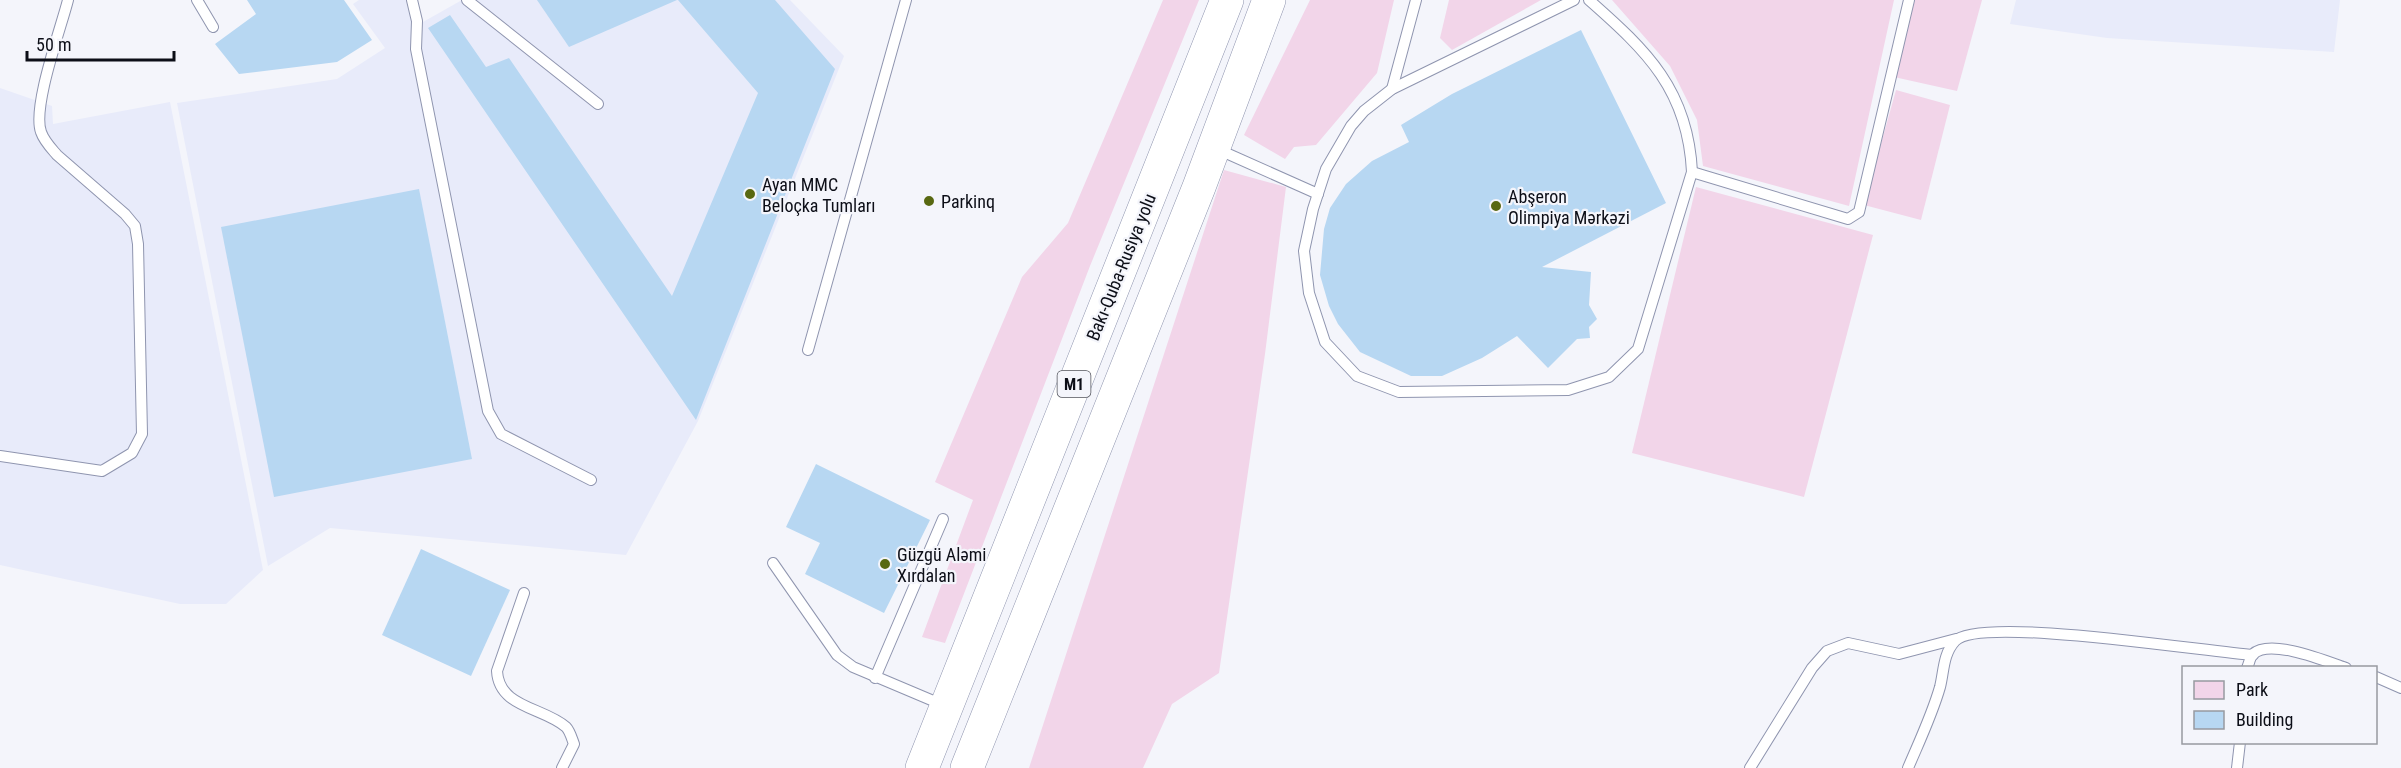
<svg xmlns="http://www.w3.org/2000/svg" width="2401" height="768" font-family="'Roboto Condensed',sans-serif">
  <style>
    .built { fill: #e8ebfa }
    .green { fill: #f2d5e9 }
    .building { fill: #b7d7f2 }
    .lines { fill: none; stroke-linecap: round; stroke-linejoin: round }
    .service-casing { stroke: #8f95af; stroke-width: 12 }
    .trunk-casing { stroke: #8f95af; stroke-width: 34 }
    .service { stroke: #fff; stroke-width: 10 }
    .trunk { stroke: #fff; stroke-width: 33 }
    .poi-dot { fill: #586811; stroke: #f4f5fb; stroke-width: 2 }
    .labels { text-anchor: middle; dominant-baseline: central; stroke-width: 4.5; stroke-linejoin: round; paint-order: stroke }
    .shield { fill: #f4f5fb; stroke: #52535b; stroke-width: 1.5 }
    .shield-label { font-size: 16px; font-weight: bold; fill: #0c0e17 }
    .poi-label { font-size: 18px; fill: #0c0e17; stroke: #f4f5fb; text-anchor: start }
    .street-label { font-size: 18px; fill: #0c0e17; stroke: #f4f5fb }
  </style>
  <rect width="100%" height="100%" fill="#f4f5fb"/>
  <g class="built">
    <polygon points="359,0 409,0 423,22 462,0 790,0 844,56 698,421 626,555 330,528 268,566 177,103 337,79 385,48 353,4"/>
    <polygon points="2016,0 2340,0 2334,52 2107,38 2010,24"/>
    <polygon points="0,88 52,106 53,124 170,102 263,570 226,604 180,604 0,565"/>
  </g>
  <g class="green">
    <polygon points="1163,0 1199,0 1090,266 945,643 922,637 973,500 935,482 1022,277 1068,223"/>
    <polygon points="1310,0 1394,0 1377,73 1316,145 1294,147 1285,159 1244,135"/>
    <polygon points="1449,0 1541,0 1452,50 1440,38"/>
    <polygon points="1612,0 1894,0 1849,206 1703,166 1697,120 1670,66"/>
    <polygon points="1915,0 1982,0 1957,91 1894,77"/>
    <polygon points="1896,90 1950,105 1921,220 1864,205"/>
    <polygon points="1224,170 1286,187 1265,354 1219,673 1172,704 1143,768 1029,768"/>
    <polygon points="1696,187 1873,235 1804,497 1632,453"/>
  </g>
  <g class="building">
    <polygon points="247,0 344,0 372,40 337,62 239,74 215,44 256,14"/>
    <polygon points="537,0 677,0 569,47"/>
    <polygon points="678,0 775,0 835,69 696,420 428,28 450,15 486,67 509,58 672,296 758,93"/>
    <polygon points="1581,30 1666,203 1542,267 1591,272 1589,305 1597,319 1589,327 1590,338 1577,339 1548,368 1517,336 1482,358 1442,376 1411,376 1360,352 1338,324 1329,306 1320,275 1324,229 1330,208 1346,184 1372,161 1409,142 1401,125 1452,94"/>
    <polygon points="419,189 472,459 274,497 221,227"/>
    <polygon points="816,464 930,520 884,613 805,574 820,543 786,527"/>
    <polygon points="421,549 510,590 471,676 382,635"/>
  </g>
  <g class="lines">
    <defs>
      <g id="service">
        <polyline points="197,0 213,27"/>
        <polyline points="412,0 417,21 416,49 488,411 501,434 591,480"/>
        <polyline points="467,0 598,104"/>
        <path d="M1574,0L1392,89L1364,111L1351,126L1326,169L1313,209L1304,251L1309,293L1325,342L1357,376L1399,392L1568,390L1609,377L1638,349L1692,172C1688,90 1647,51 1589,0"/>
        <polyline points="1392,89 1416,0"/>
        <polyline points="1217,149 1318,194"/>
        <polyline points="1692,172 1848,219 1859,212 1909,0"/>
        <polyline points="808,350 906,0"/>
        <path d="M0,456L102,471L132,453L142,434L138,244L135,226L125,214L57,155C51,148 44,141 41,132C32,107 61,28 68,0"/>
        <polyline points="773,563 837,655 853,667 943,705"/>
        <path d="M524,593L497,671C499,708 543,707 566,727C570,731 572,739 574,744L562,768"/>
        <path d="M2247,668C2249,664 2250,657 2253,654C2270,638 2326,661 2346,668"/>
        <polyline points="2376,677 2401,688"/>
        <polyline points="875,678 943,519"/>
        <polyline points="1750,768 1812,668 1827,651 1848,643 1899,654 1956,639"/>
        <path d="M1908,768C1919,742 1932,715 1940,687C1944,671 1943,654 1955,641C1979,615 2207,652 2253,655"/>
        <polyline points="2237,768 2240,742"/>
      </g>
      <g id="trunk">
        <polyline points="922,768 1227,0"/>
        <polyline points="967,768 1199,187 1269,0"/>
      </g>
    </defs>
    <use href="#service" class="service-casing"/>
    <use href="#trunk" class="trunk-casing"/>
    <use href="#service" class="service"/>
    <use href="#trunk" class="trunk"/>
  </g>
  <g class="poi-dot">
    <circle cx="750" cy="194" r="6"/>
    <circle cx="929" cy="201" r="6"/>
    <circle cx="1496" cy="206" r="6"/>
    <circle cx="885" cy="564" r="6"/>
  </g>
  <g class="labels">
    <rect class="shield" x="1057.5" y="371" width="33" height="26" rx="4.5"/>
    <g class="shield-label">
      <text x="1074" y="384">M1</text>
    </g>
    <g class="poi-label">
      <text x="762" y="184">Ayan MMC<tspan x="762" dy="21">Beloçka Tumları</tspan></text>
      <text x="1508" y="196">Abşeron<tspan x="1508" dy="21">Olimpiya Mərkəzi</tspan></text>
      <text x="941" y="201">Parkinq</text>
      <text x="897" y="554">Güzgü Aləmi<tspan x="897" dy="21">Xırdalan</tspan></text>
    </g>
    <g class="street-label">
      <text transform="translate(1121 267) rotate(-68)">Bakı-Quba-Rusiya yolu</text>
    </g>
  </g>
  <rect x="2182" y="666" width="195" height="78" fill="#f4f5fb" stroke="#9799a0" stroke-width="1.5"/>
  <rect x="2194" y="681" width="30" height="18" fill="#f2d5e9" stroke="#9799a0" stroke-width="1.5"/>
  <text x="2236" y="696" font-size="18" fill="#0c0e17">Park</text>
  <rect x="2194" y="711" width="30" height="18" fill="#b7d7f2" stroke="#9799a0" stroke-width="1.5"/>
  <text x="2236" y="726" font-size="18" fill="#0c0e17">Building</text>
  <path d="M27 51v9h147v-9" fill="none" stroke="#0c0e17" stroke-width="3"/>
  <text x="36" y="51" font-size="18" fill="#0c0e17" stroke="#f4f5fb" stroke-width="4.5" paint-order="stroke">50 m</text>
</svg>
